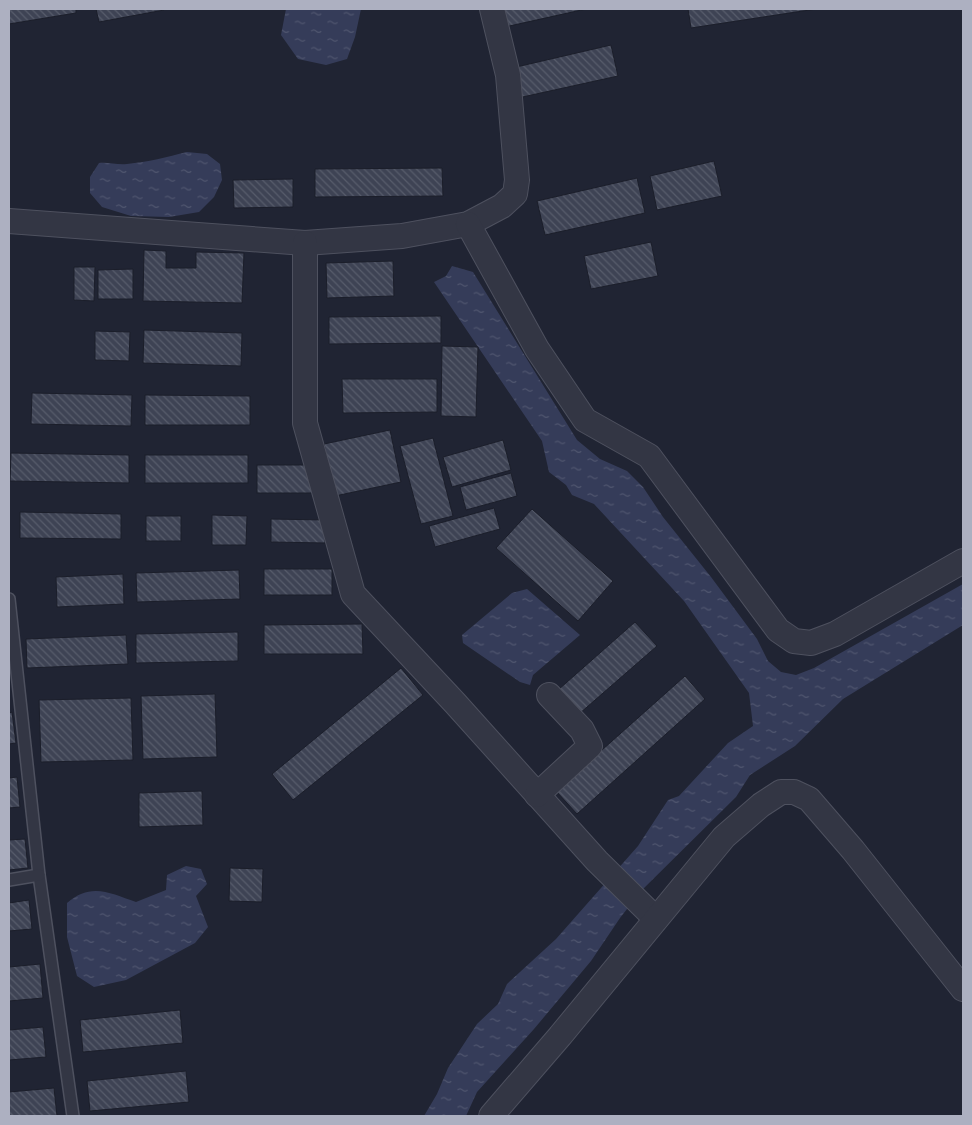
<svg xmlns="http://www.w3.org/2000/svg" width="972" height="1125" font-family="Mulish,sans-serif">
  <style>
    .water { fill: url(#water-ripples) }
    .building { fill: url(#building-back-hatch); stroke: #1b1e2a }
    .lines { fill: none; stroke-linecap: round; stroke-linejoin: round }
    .service-casing { stroke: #4e515f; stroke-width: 14 }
    .minor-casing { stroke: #4e515f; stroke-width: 26 }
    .service { stroke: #333644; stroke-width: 11 }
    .minor { stroke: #333644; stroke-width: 24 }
  </style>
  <defs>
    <pattern id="water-ripples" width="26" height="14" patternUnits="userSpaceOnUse" patternTransform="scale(1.25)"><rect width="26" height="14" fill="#353c59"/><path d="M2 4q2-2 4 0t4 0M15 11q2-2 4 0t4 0" fill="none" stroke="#50566f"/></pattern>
    <pattern id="building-back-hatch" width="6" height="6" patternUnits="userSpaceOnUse" patternTransform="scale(1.25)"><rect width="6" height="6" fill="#3e4354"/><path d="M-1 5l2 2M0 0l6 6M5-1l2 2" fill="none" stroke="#575c6b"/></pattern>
  </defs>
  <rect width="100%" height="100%" fill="#202433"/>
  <g class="water">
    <polygon points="286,9 361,9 355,37 347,59 326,65 298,59 281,35"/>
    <path d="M187,152L207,154L220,164L222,180L214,197L199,212L169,217L131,216L102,207L90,193V177L99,163C108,162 117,165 127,164C148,162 167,157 187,152Z"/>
    <polygon points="452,266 473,272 577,440 600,459 627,471 643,487 663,517 711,577 757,639 768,661 781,672 796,675 814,668 963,584 963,625 843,699 795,746 750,775 736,797 641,891 620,918 591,961 534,1029 477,1092 466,1116 424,1116 437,1094 448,1068 477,1024 498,1004 507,984 556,939 638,846 668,800 679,796 728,743 753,726 749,693 684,601 594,504 572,495 566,485 549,472 542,441 434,282 446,276"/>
    <polygon points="527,589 580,635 533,675 530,685 520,682 463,643 462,635 512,593"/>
    <path d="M186,866L201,869L207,884L196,896L208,927L195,943L126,980L94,987L77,976L67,937V903C91,882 110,893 136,902L166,890L167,875Z"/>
  </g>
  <g class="building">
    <polygon points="9,9 76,9 76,13 9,24"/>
    <polygon points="96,9 164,9 164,10 99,22"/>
    <polygon points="501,9 586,9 505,27"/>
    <polygon points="688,9 816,9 691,28"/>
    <polygon points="611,45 618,76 518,98 512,68"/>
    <polygon points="714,161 722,196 657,210 650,176"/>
    <polygon points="442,168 443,196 315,197 315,169"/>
    <polygon points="637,178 645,213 545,235 537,201"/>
    <polygon points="293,179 293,207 234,208 233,180"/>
    <polygon points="651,242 658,276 591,289 584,256"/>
    <polygon points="144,250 166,251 166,268 196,268 196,252 244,253 242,303 143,301"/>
    <polygon points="393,261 394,296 327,298 326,263"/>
    <polygon points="74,267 95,267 94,301 74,300"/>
    <polygon points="133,269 133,299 98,299 98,270"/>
    <polygon points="441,316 441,343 329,344 329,317"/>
    <polygon points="144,330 242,333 241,366 143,363"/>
    <polygon points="95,331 130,332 129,361 95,360"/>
    <polygon points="442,346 478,347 476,417 441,416"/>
    <polygon points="342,379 437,379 437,412 343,413"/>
    <polygon points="32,393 132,395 131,426 31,424"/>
    <polygon points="145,395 250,396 250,425 145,425"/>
    <polygon points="390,430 401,482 335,496 324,444"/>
    <polygon points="433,438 453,516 421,524 400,446"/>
    <polygon points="503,440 511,470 452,487 443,457"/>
    <polygon points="11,453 129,455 129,483 10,481"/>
    <rect x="145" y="455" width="103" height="28"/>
    <rect x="257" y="465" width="56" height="28"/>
    <polygon points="511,473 517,496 466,510 460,487"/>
    <polygon points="494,508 500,529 435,547 429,526"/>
    <polygon points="532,509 613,581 578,621 496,548"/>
    <polygon points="20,512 121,514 121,539 20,538"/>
    <polygon points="212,515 247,516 246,545 212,545"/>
    <rect x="146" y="516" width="35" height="25"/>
    <polygon points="271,519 325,520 325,543 271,542"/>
    <rect x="264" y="569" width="68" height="26"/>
    <polygon points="239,570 240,599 137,602 136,573"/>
    <polygon points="123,574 124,604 57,607 56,577"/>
    <polygon points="635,622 657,646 579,714 558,690"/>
    <polygon points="362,624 363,654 264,654 264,625"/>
    <polygon points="238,632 238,661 136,663 136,634"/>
    <polygon points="126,635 128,664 27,668 26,639"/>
    <polygon points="401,668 423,695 293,800 272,774"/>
    <polygon points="685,676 705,699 577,814 556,791"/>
    <polygon points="215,694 217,757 143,759 141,696"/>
    <polygon points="131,698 133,760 41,762 39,700"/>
    <polygon points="12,712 16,743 9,744 9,713"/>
    <polygon points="17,777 20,807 9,808 9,778"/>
    <polygon points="202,791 203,825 139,827 139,793"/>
    <polygon points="25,839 28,868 9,870 9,840"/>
    <polygon points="230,868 263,869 262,902 229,901"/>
    <polygon points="29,900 32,929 9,931 9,903"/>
    <polygon points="40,964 43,998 9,1001 9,967"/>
    <polygon points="180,1010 183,1043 83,1052 80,1020"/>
    <polygon points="43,1027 46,1057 9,1060 9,1030"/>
    <polygon points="186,1071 189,1102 90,1111 87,1081"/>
    <polygon points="54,1088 57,1116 9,1116 9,1092"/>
  </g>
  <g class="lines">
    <defs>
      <g id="service">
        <polyline points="9,599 39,875 73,1116"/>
        <polyline points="9,880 39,875"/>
      </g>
      <g id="minor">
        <polyline points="9,221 305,243 402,236 468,224 502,206 515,194 517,180 508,75 492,9"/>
        <polyline points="468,224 537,349 585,420 649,456 778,630 794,641 811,643 835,634 963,561"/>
        <polyline points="305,243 305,423 353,594 455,703 597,861 656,919"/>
        <polyline points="537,795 590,746 582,730 549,695"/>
        <polyline points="491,1116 560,1036 724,837 761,805 781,792 794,792 809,799 853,850 963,989"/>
      </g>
    </defs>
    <use href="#service" class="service-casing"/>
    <use href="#minor" class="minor-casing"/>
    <use href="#service" class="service"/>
    <use href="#minor" class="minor"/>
  </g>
  <rect width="972" height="1125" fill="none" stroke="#adb0c1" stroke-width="20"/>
</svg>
